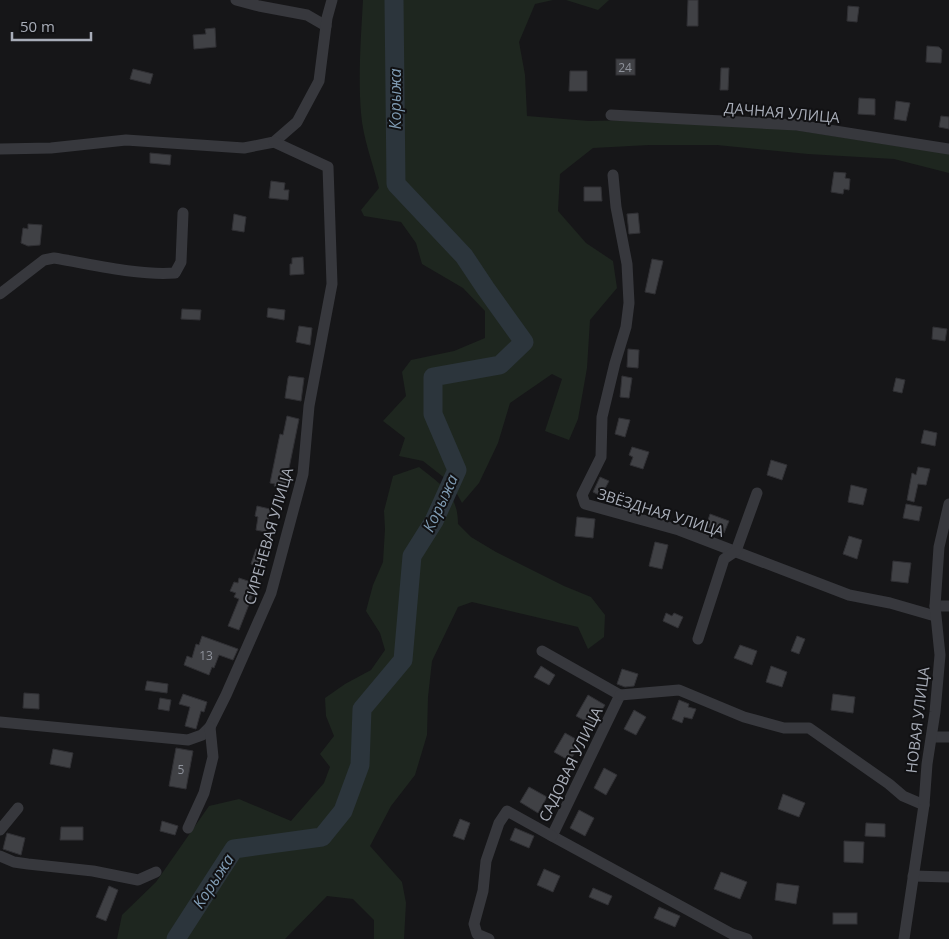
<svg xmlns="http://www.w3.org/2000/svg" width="949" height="939" font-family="'Open Sans',sans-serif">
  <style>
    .green { fill: #1e261f }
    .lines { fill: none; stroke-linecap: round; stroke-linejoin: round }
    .river { stroke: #2c353c; stroke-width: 19 }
    .building { fill: #404145; stroke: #303034 }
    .minor { stroke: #37383d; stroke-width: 11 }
    .labels { text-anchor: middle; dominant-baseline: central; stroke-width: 4; stroke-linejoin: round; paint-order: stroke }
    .number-label { font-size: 12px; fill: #8e929b }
    .street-label { font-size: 15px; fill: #a8adb8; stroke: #111113 }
    .water-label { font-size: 16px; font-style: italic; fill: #7f9bb3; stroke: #111113 }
  </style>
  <rect width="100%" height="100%" fill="#161618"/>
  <g class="green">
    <path d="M363,0H553L535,4L519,42L525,75L527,116L589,121L638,120L749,123L949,154V173L894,159L808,154L717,145H649L593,148L560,174L558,211L586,243L613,261L617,288L590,320L587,368L578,419L569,440L545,431L562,379L552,374L510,403L498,443L479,483L462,503L451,483L423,461L399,456L405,438L383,421L406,396L402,372L411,360L454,351L485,338V311L463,288L422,264L416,243L401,222L364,216L361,210L379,188C373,163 363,139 361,113C358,77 361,36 363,0Z"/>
    <polygon points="566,0 609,0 598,10"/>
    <path d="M419,467C441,485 458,493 458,524L471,537L496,552L564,586L591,597L605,615L604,637L588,649L578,627L472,602L458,607L432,661L428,697L427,735L415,775L391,806L370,846L402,882L406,903L404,939H374V920L353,899L327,896L285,939H117L122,915L156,882L209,806L239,799L291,821L324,783L330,767L320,754L334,736L326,716L325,698L345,684L371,670L385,650L380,633L366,611L373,585L383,562L385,529L384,511L393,476Z"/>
  </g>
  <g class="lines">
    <polyline class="river" points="176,939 234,849 322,837 343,811 360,765 362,709 403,660 412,556 434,521 457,470 433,414 433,377 500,365 524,342 486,289 464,256 396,184 394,0"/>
  </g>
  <g class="building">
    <polygon points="688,0 698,0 698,26 687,26"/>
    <polygon points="848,6 859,7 857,22 847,21"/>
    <polygon points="215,28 216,47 194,49 193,35 206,34 205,29"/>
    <polygon points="927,46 939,47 942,50 941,63 926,62"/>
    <rect x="616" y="59" width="19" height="16"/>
    <polygon points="721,68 729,68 728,90 720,90"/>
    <polygon points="133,69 153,74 150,84 130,79"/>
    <polygon points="570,71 587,71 587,91 569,91"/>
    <polygon points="859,98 875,99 875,115 858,114"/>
    <polygon points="896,101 910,103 906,121 894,119"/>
    <polygon points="941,116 949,117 949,129 939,127"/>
    <polygon points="150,153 171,155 170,165 150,163"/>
    <polygon points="834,172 846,173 845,178 850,179 849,190 844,189 843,194 831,192"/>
    <polygon points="271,181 285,183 284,190 289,190 288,200 269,198"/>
    <polygon points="584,187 601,187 602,201 584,201"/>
    <polygon points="638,213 640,233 629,234 627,214"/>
    <polygon points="234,214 246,217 244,232 232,230"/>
    <polygon points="28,224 42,225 40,245 28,246 21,243 23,228 28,229"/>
    <polygon points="303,257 304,274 290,275 290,264 292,264 292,258"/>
    <polygon points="652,259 663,261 655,294 645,292"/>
    <polygon points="268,308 285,310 284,320 267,317"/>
    <polygon points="182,309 201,310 200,320 181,319"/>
    <polygon points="299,326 312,328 310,345 296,342"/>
    <polygon points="933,327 947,329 945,341 932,339"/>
    <polygon points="628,349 639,350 638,368 627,367"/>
    <polygon points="289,376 304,378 301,401 285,398 288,378"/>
    <polygon points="622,376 632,378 629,398 620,397"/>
    <polygon points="896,378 905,380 902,393 893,391"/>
    <polygon points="287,416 299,419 285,488 274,486 275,484 270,483 280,434 283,435"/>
    <polygon points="619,418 630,420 625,437 615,434"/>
    <polygon points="924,430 937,433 935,446 921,443"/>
    <polygon points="632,447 649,452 643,469 630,465 633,457 629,455"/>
    <polygon points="771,460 787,465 782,480 767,475"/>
    <polygon points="918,467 930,469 926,485 918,484 914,502 907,500 912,473 916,475"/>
    <polygon points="600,477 609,481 601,496 593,492"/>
    <polygon points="851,485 867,489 863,505 848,502"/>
    <polygon points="906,504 922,507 919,521 903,518"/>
    <polygon points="257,506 270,509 266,532 256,530 258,517 255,516"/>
    <polygon points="710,514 729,521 724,533 706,526"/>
    <polygon points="577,517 595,519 593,538 575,536"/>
    <polygon points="849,536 862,540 857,559 843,554"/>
    <polygon points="655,542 668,545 662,569 649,566"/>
    <polygon points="256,549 266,552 262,568 251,564"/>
    <polygon points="893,561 911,563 908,583 891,581"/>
    <polygon points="239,578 257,584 239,630 228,626 239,599 234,597 236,593 230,591 234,582 238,583"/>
    <polygon points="666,613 672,616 674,613 683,617 678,628 663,621"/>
    <polygon points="202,636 238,649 233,660 219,655 214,668 212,667 209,675 184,665 187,656 192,658 196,644 199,645"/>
    <polygon points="797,636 805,639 799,654 791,651"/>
    <polygon points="740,645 757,651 752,665 734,658"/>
    <polygon points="541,666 555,675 549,685 534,677"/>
    <polygon points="771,666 787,672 782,687 766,682"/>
    <polygon points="622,669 638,674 634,686 625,687 617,684"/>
    <polygon points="147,681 168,684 167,693 145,690"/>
    <polygon points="24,693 39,694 39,709 23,708"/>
    <polygon points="183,694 207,702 204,712 201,711 196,729 185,726 190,707 179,704"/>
    <polygon points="833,694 855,697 853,713 831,710"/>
    <polygon points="588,695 605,705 593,725 576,716"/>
    <polygon points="160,698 171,700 169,711 158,709"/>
    <polygon points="679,700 689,704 688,707 696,709 692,719 684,717 682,723 672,719"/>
    <polygon points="634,710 646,717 636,735 624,729"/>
    <polygon points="565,733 581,742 570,761 554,752"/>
    <polygon points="176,748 193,751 186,789 169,786"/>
    <polygon points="53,749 73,753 70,768 50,764"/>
    <polygon points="604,768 617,775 606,795 594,788"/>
    <polygon points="529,787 547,797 538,813 520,802"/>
    <polygon points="783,794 805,803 799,817 778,809"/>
    <polygon points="579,810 594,818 585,836 570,828"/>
    <polygon points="460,819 470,823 464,840 453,836"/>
    <polygon points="162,821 178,826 175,835 160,831"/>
    <polygon points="866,823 885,824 885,837 865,836"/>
    <polygon points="61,827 83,827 83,840 60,840"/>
    <polygon points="515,828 534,836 529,848 510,840"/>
    <polygon points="7,833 25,838 21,855 3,849"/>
    <polygon points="844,841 864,842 863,863 844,862"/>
    <polygon points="544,869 560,876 553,892 537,885"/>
    <polygon points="721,872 747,882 740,899 714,889"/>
    <polygon points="777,883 799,886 796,904 775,900"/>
    <polygon points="109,886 118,890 106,921 96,917"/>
    <polygon points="593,888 612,896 608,905 589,897"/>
    <polygon points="659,907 680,916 675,927 654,918"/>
    <rect x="833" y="913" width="24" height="11"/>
  </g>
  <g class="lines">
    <g class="minor">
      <polyline points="236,0 259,6 307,15 326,26"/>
      <polyline points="611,115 797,125 949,149"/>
      <polyline points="0,149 51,148 126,140 244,148 274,142 297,122 319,81 327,18 332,0"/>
      <polyline points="613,175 616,207 627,264 629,303 626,327 615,363 602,417 601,457 582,495 585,504 679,530 849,595 890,603 935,616"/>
      <path d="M0,294L44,260L54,258C91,264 139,276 175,273L181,262L183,213"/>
      <polyline points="935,606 949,606"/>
      <polyline points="698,639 724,559 736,551 757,493"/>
      <polyline points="542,651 620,695 552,836 732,934 747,939"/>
      <polyline points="620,695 679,690 744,717 784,728 809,728 889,784 903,796 924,805"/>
      <polyline points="0,722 188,740 202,735 210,727 226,695 271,593 303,474 309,406 332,284 328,167 274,142"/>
      <polyline points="932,737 949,737"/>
      <polyline points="188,828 204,793 213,757 210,727"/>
      <polyline points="0,830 18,808"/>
      <polyline points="0,856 14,862 28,864 93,871 138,880 156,872"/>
      <polyline points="913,876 949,877"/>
      <polyline points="489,939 477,934 474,924 483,891 486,861 499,823 507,811 552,836"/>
      <polyline points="904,939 924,805 927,764 935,712 940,655 935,606 939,547 949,504"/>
    </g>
  </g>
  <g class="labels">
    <g class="number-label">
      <text x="625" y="67">24</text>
      <text x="206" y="655">13</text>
      <text x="181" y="769">5</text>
    </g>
    <g class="street-label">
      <text transform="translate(782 112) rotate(5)">ДАЧНАЯ УЛИЦА</text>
      <text transform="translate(661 512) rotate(17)">ЗВЁЗДНАЯ УЛИЦА</text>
      <text transform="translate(268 536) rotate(-74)">СИРЕНЕВАЯ УЛИЦА</text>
      <text transform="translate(917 720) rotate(-83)">НОВАЯ УЛИЦА</text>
      <text transform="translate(570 764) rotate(-64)">САДОВАЯ УЛИЦА</text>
    </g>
    <g class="water-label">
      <text transform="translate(395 99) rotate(-90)">Корыжа</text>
      <text transform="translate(440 503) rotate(-65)">Корыжа</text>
      <text transform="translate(213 881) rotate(-57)">Корыжа</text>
    </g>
  </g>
  <path d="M12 32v8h79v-8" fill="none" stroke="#a8adb8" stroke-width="2.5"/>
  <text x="20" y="32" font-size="15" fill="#a8adb8" stroke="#111113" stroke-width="4" paint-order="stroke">50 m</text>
</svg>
